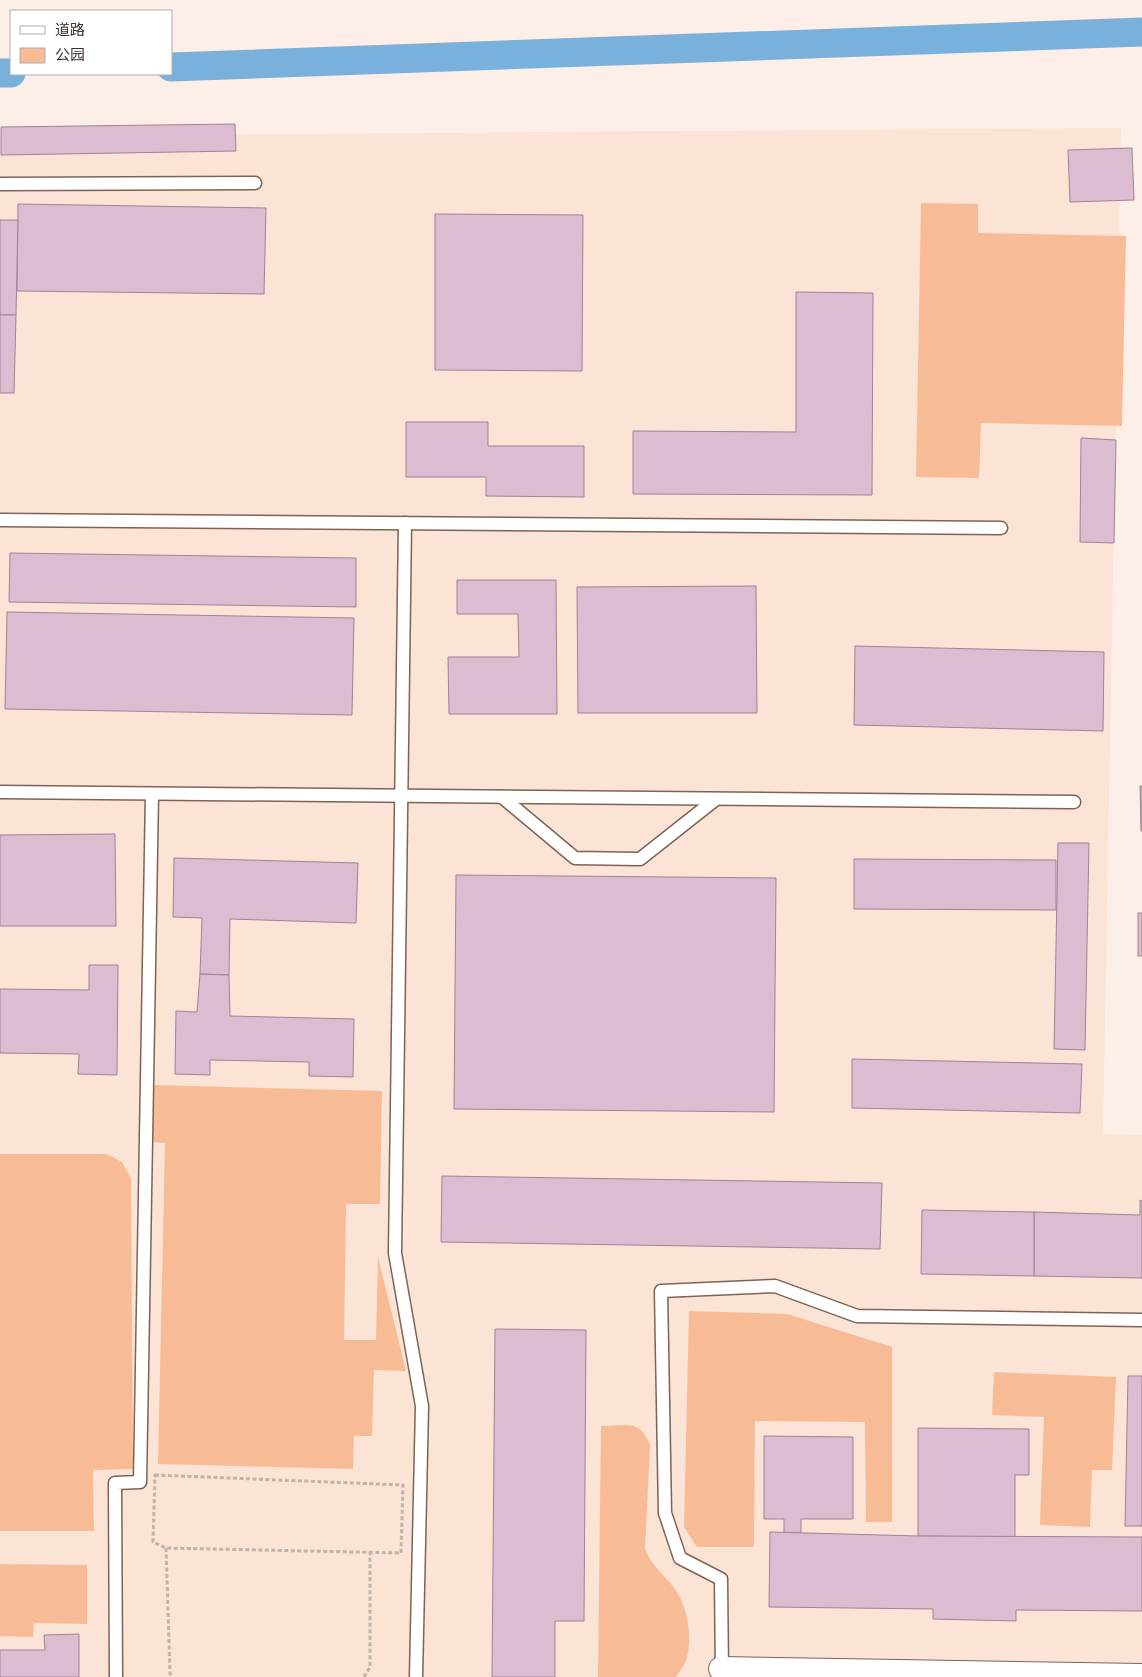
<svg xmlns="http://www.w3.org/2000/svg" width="1142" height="1677" font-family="'PT Sans','Noto Sans SC',sans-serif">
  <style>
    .built { fill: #fbe3d5 }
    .green { fill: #f7bc96 }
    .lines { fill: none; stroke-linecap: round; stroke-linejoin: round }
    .canal { stroke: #79b0dc; stroke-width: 29 }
    .building { fill: #dbbcd1; stroke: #9f8397 }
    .service-casing { stroke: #7f6352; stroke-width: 15 }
    .minor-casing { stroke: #7f6352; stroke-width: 26 }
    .path { stroke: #c1b3ab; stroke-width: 3; stroke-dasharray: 4 2.5; stroke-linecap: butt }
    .service { stroke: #fff; stroke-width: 12 }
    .minor { stroke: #fff; stroke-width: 24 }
  </style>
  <rect width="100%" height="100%" fill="#fdefe7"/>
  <polygon class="built" points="1121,128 1103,1134 1142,1135 1142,1677 0,1677 0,136"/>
  <g class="green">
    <polygon points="921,203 978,204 978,233 1126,236 1122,426 981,423 979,478 916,477"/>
    <polygon points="153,1085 382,1091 380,1204 346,1204 344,1340 376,1340 378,1257 406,1371 374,1370 372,1436 354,1436 353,1469 158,1464 165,1143 151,1142"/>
    <polygon points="0,1154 107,1154 122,1162 131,1178 133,1469 93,1470 94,1531 0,1531"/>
    <polygon points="689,1311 787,1314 892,1347 892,1522 866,1522 865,1422 755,1421 754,1547 697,1547 684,1527"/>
    <polygon points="994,1372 1116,1377 1112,1470 1092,1470 1090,1527 1040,1525 1044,1417 992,1415"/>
    <path d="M601,1426C626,1426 640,1418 650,1445L645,1549C653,1568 664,1574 675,1589C688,1607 693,1639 686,1661C684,1666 679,1672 676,1677H598Z"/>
    <polygon points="0,1564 87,1565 87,1624 34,1623 33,1637 0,1636"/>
  </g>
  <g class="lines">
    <g class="canal">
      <polyline points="171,67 1142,32"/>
      <polyline points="0,73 11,73"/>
    </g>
  </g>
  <g class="building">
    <polygon points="235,124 236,151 1,155 1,127"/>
    <polygon points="1132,148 1134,200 1070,202 1068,150"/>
    <polygon points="18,204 266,208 264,294 17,291"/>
    <polygon points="435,214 583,215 582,371 435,370"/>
    <polygon points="0,220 18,220 16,315 0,315"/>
    <polygon points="796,292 873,293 872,495 633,494 633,431 796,432"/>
    <polygon points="0,315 16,315 14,393 0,393"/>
    <polygon points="406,422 488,422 488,446 584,446 584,497 486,496 486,477 406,477"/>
    <polygon points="1081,438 1116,440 1114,543 1080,542"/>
    <polygon points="10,553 356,558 356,607 9,602"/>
    <polygon points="457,580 556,580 557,714 449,714 448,657 519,657 518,614 457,614"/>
    <polygon points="756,586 757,713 578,713 577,587"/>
    <polygon points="7,612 354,618 352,715 5,709"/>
    <polygon points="855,646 1104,652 1103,731 854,725"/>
    <polygon points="1140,786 1142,786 1142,831 1141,831"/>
    <polygon points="115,834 116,926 0,926 0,835"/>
    <polygon points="1058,843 1089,843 1085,1050 1054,1049"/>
    <polygon points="174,858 358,863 356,923 230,919 229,975 200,974 202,918 173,917"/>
    <polygon points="854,859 1056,860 1056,910 854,909"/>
    <polygon points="456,875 776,878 774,1112 454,1109"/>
    <rect x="1138" y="913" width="4" height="43"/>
    <polygon points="89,965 118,965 117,1075 78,1074 79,1054 0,1053 0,989 89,990"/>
    <polygon points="200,974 229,975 230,1016 354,1019 353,1077 309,1076 309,1062 210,1060 210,1075 175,1074 176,1011 197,1012"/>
    <polygon points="852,1059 1082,1064 1080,1113 852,1108"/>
    <polygon points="442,1176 882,1183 880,1249 441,1242"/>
    <polygon points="1140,1200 1142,1201 1142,1278 1034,1276 1034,1212 1140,1215"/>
    <polygon points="922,1210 1034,1212 1034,1276 921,1274"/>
    <polygon points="495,1329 586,1330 584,1621 555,1621 555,1677 492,1677"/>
    <polygon points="1128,1376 1142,1376 1142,1526 1125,1526"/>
    <polygon points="918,1428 1029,1429 1029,1475 1015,1475 1015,1537 918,1536"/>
    <polygon points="764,1436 853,1437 853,1519 801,1519 801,1533 784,1533 784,1519 764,1519"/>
    <polygon points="770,1532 918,1536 1142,1537 1142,1611 1016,1610 1016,1621 933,1619 933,1609 769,1607"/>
    <polygon points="79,1634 79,1677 0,1677 0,1650 45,1650 44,1635"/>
  </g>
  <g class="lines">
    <defs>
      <g id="service">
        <polyline points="0,184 255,183"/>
        <polyline points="0,520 1001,528"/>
        <polyline points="405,523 395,1253 422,1406 416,1677"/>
        <polyline points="0,792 1074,802"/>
        <polyline points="502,797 575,858 640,859 716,799"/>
        <polyline points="722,1675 721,1579 680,1558 665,1513 661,1291 775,1286 857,1316 1142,1320"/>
        <polyline points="116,1677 115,1483 140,1482 152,794"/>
      </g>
      <polyline id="minor" points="721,1669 1142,1676"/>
    </defs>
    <use href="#service" class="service-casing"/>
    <use href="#minor" class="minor-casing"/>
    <g class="path">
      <polygon points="155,1475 403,1485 401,1553 166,1548 153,1542"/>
      <polyline points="166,1548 170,1673 172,1677"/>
      <polyline points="364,1677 370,1667 370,1552"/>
    </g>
    <use href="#service" class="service"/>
    <use href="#minor" class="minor"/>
  </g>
  <rect x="10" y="10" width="162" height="65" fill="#ffffff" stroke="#b2adaa"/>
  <rect x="20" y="26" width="25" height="8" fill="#ffffff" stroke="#b2adaa"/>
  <text x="55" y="35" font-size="15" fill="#3e322a">道路</text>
  <rect x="20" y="48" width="25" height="15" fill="#f7bc96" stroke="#b2adaa"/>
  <text x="55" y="60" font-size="15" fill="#3e322a">公园</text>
</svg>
